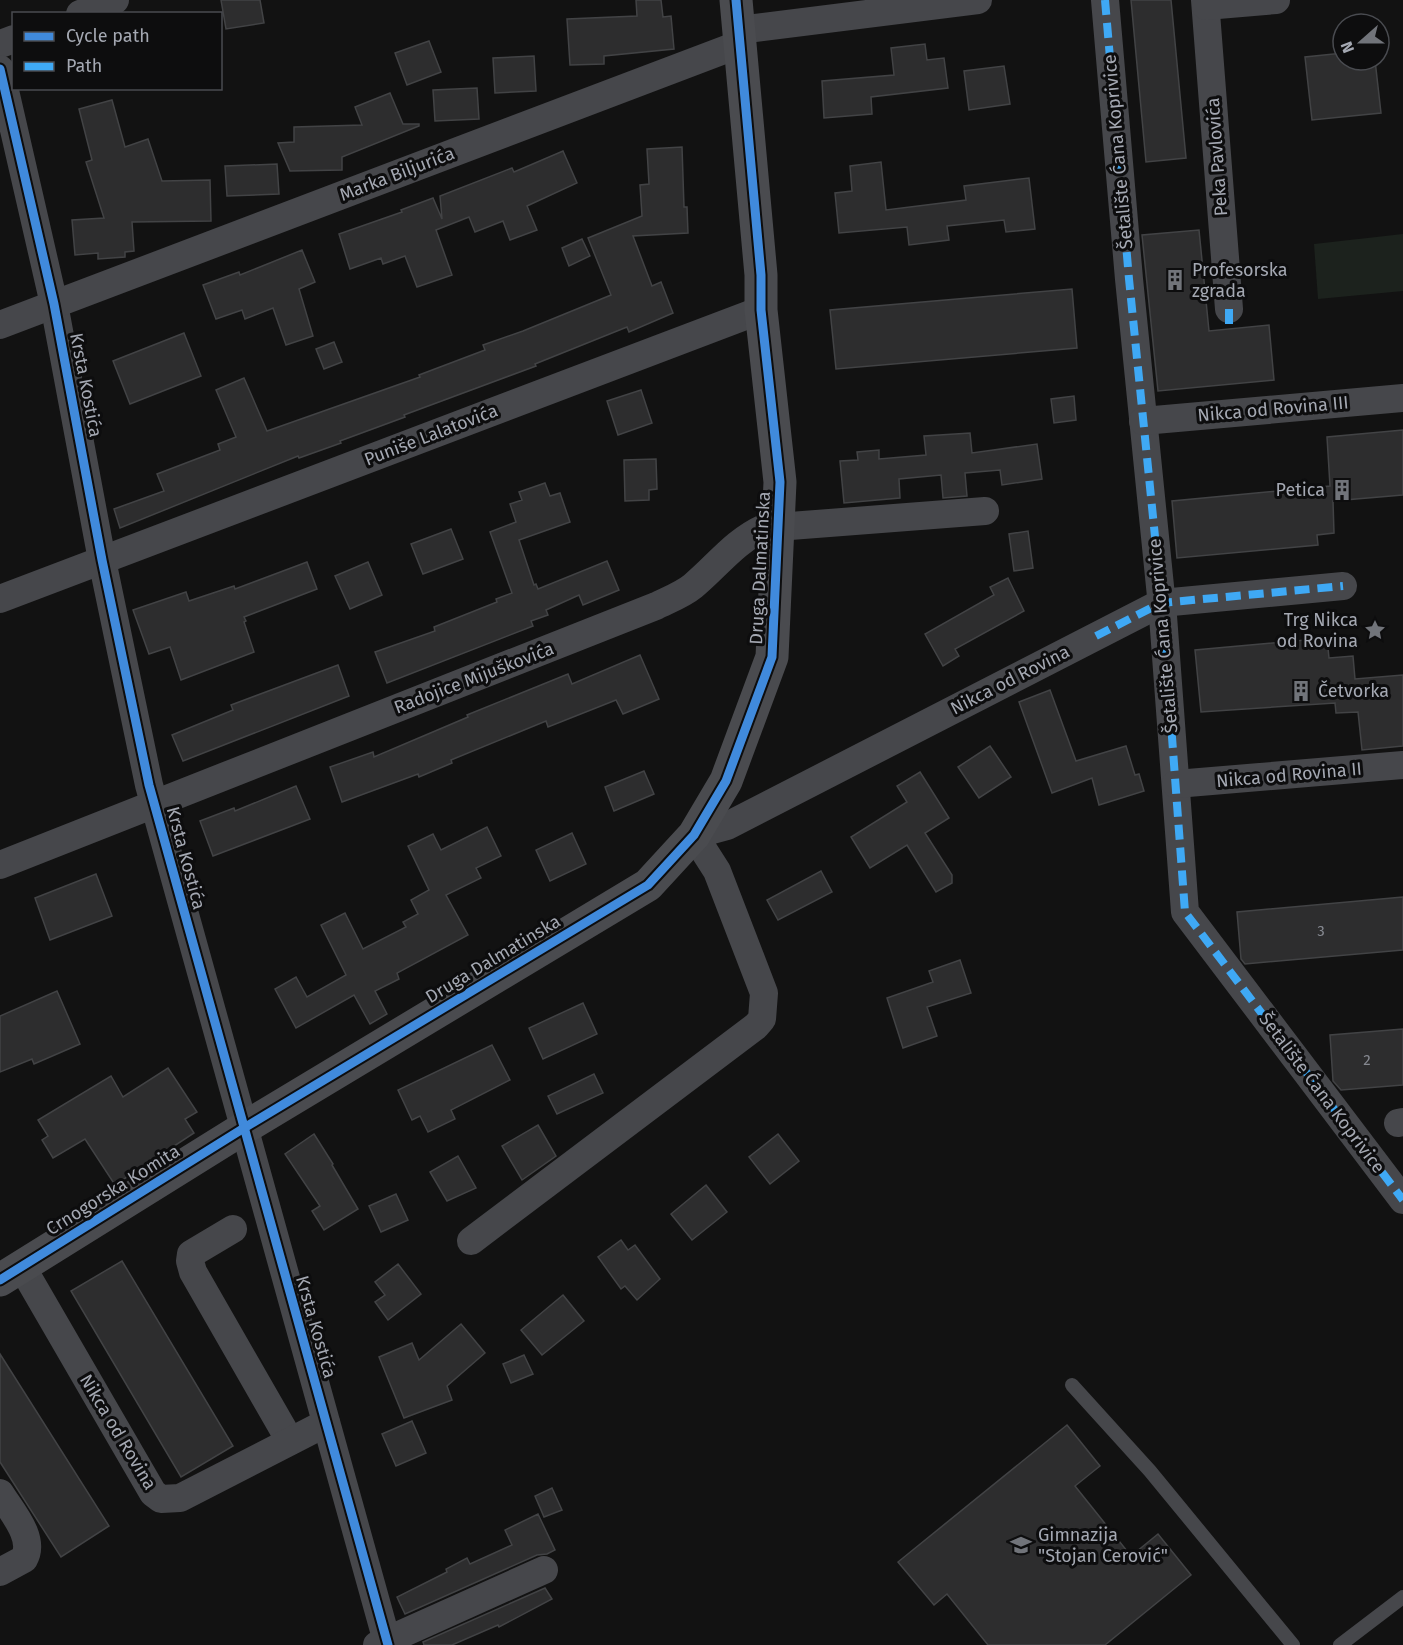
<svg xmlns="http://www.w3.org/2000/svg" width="1403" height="1645" font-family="'Fira Sans',sans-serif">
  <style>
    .green { fill: #1c221d }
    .building { fill: #2d2d2e; stroke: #424345; stroke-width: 1.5 }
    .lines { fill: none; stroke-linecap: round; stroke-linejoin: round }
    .lane { stroke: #46474b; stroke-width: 14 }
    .street { stroke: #46474b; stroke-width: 28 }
    .secondary { stroke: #4a4b4f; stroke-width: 33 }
    .quiet { stroke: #3fa9f5; stroke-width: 8; stroke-dasharray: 15 8; stroke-linecap: butt }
    .cycleway-casing { stroke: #0d0d0e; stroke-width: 13 }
    .cycleway { stroke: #408adc; stroke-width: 9 }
    .labels { text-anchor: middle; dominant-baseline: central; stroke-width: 6; stroke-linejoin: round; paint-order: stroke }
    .number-label { font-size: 15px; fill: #868991 }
    .street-label { font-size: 18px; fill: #a4a8b2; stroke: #0d0d0e }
    .poi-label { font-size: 18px; fill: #a4a8b2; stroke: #0d0d0e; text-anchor: start }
  </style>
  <rect width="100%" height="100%" fill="#121212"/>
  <polygon class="green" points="1403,234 1403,291 1318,299 1314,244"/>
  <g class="building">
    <polygon points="221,0 260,0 264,23 226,29"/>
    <polygon points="636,0 661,0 663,17 671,16 674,49 604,56 604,64 570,65 567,19 637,16"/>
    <polygon points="1131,0 1171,0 1186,158 1146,162"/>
    <polygon points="429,41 441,72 407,85 395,53"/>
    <polygon points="925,44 927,60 944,58 948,88 871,97 872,114 824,118 822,81 894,75 891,48"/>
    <polygon points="1343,53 1343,60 1375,60 1381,113 1312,120 1305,57"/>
    <polygon points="534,56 536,91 495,93 493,58"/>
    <polygon points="1004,66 1010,104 969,110 964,71"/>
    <polygon points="477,88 479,119 435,121 433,90"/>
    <polygon points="390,93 403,124 419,124 419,126 342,157 342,170 290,171 278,143 294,142 294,127 362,125 355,107"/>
    <polygon points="112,100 125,147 148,139 162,181 210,180 211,221 132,222 134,251 125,252 125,257 98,259 98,253 75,255 72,220 104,218 86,162 92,160 79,109"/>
    <polygon points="682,147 684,207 687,207 688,233 633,236 652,286 661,282 673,313 629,332 627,327 535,364 536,366 404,415 405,417 340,441 341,443 299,458 298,456 120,528 114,509 164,491 157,474 220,450 218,444 236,437 216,390 244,378 267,431 420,377 419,375 485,350 483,345 523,331 611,295 588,238 642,216 640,185 649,184 647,149"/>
    <polygon points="563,151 577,183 527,206 537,230 510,240 503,221 475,232 469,217 436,230 452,275 417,287 405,256 383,264 381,258 350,269 339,234 402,212 401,210 433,198 442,219 440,196 512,168 514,172"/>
    <polygon points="881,162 886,210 966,200 964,186 1029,178 1035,229 1006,232 1004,220 947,226 949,240 909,245 907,227 839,233 835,193 852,191 850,166"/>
    <polygon points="277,164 279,194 227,196 225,166"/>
    <polygon points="1199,230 1209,331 1269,325 1274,380 1158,391 1142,235"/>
    <polygon points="582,239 590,256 569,266 562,248"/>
    <polygon points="302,250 315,282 299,289 313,336 286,345 273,308 245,319 242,310 216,319 203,285 239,272 240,275"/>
    <polygon points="1072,289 1077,348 836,369 830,310"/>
    <polygon points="184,333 201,376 130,404 113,361"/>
    <polygon points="334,342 342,362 324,369 316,349"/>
    <polygon points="641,390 652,423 618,435 607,401"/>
    <polygon points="1074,396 1076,420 1054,423 1051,399"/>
    <polygon points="1403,430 1403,495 1333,501 1334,533 1317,535 1318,545 1177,558 1172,501 1330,486 1327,437"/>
    <polygon points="970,433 972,453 1037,444 1042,479 1002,485 1000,470 965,473 967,496 943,498 941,475 899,479 900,498 844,503 840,461 858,460 857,452 879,450 879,459 926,455 924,436"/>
    <polygon points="656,459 657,489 649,490 649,500 625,501 624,460"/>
    <polygon points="545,483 550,496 560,493 570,522 519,540 534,585 536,584 538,589 607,561 619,590 583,605 579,595 546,610 548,615 531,621 533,626 387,683 375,652 435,631 434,627 497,602 496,599 512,593 490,532 516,522 510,504 522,500 519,492"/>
    <polygon points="451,529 463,559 423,574 411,544"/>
    <polygon points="1028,531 1033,568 1014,571 1009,534"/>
    <polygon points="307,562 317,589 244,617 246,621 244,622 254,652 181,680 170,647 149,654 133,610 186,592 189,601 234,586 235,589"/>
    <polygon points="368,562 382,595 350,609 335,576"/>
    <polygon points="1008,578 1024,611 955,649 959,656 943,666 925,634 994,595 990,587"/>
    <polygon points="1327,638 1329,658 1353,656 1355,679 1403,675 1403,746 1362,750 1358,712 1336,713 1335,703 1201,712 1195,650"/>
    <polygon points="640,655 659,699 623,714 616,700 548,727 546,721 451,760 452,763 419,777 418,774 342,802 330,767 373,752 374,757 468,717 467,715 568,674 572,684"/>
    <polygon points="338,665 349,696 183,761 172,735 233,710 231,705"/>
    <polygon points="1050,690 1076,761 1126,746 1135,775 1139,774 1144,791 1099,805 1092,778 1052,793 1019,702"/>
    <polygon points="990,746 1011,777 979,798 958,767"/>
    <polygon points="644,771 654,794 614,811 605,787"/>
    <polygon points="920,772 949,818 925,833 952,875 952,883 936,892 907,845 870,868 851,837 907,802 897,786"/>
    <polygon points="296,786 310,819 213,856 200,821 234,808 235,811"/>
    <polygon points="487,827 501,856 476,868 481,878 446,895 468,935 397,973 399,979 375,991 387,1014 370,1024 354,995 296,1028 275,989 296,977 307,997 346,975 321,925 345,913 363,949 406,927 403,922 418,914 411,900 429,890 408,846 433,834 441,850"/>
    <polygon points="572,833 586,864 550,881 536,850"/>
    <polygon points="821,871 832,892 778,920 767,900"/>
    <polygon points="96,874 112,916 50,940 35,898"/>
    <polygon points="1403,897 1403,950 1245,964 1241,959 1237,912"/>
    <polygon points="960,960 971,993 927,1007 937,1036 903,1048 887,998 933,982 929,971"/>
    <polygon points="57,991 80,1044 34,1064 32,1059 0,1072 0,1016"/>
    <polygon points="583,1003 597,1034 543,1059 529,1028"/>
    <polygon points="1403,1029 1403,1085 1341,1090 1333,1081 1330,1035"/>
    <polygon points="492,1045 510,1080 451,1110 455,1119 428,1132 420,1116 412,1120 398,1090"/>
    <polygon points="168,1068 197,1112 185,1119 194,1133 115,1185 85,1139 53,1158 42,1140 48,1136 38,1120 111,1076 123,1097"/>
    <polygon points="594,1074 603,1093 557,1114 548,1096"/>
    <polygon points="538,1125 556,1156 522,1180 502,1146"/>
    <polygon points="314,1134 333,1164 332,1165 358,1209 324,1230 312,1211 320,1206 285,1154"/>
    <polygon points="778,1134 799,1161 770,1184 749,1157"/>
    <polygon points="458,1156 476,1188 447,1201 430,1172"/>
    <polygon points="706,1185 727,1212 692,1240 671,1214"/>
    <polygon points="396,1194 408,1220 381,1232 369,1206"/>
    <polygon points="621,1240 628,1250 635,1245 660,1279 637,1300 625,1286 621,1289 598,1257"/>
    <polygon points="122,1261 233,1446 181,1477 71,1291"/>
    <polygon points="398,1264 421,1294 388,1320 375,1302 385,1295 375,1282"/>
    <polygon points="563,1295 584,1321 542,1355 521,1330"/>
    <polygon points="461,1324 485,1353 447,1386 452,1400 404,1418 379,1357 412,1343 419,1360"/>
    <polygon points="0,1354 109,1526 61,1557 0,1462"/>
    <polygon points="524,1355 533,1374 511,1383 503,1364"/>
    <polygon points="412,1421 426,1453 396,1466 382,1434"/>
    <polygon points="1067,1425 1100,1466 1075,1486 1131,1556 1158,1534 1191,1575 1105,1645 988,1645 947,1594 934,1605 898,1562"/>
    <polygon points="552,1488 562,1510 544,1517 535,1496"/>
    <polygon points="538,1514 555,1550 547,1554 537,1555 405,1614 397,1597 447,1572 446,1569 467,1558 470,1564 512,1545 505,1530"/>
    <polygon points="545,1588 552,1599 499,1627 498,1625 452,1645 424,1645 423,1642"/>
  </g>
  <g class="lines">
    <g class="lane">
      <polyline points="1072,1385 1150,1471 1293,1645"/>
      <polyline points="1340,1645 1403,1597"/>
    </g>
    <g class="street">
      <polyline points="1105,0 1129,279 1163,616 1185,912 1403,1200"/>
      <polyline points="1205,0 1229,309"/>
      <polyline points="1206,6 1276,0"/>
      <polyline points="80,14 115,0"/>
      <polyline points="739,30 978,0"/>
      <polyline points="0,44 14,39"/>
      <polyline points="0,69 54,304 102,560 149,785 388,1645"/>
      <polyline points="0,325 740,44"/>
      <polyline points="1143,421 1403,398"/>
      <polyline points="0,599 761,310"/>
      <polyline points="1176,784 1403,765"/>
      <path d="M0,865L656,606C668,600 682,595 693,586C717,566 735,541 764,528L985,511"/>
      <polyline points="1398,1123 1403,1122"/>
      <polyline points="233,1229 191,1254 190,1261 193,1272 290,1441"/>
      <polyline points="471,1241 756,1026 762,1019 764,993 717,871 694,835 727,826 1161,603 1343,586"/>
      <polyline points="22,1267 153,1493 161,1499 180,1498 326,1423"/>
      <path d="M0,1493C11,1511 36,1538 24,1559L0,1572"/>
      <polyline points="377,1645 544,1570"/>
    </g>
    <polyline class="secondary" points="0,1280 244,1128 648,885 694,835 726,781 772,657 780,482 761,310 761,275 736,0"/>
    <g class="quiet">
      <polyline points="1105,0 1129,279 1163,616 1185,912 1403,1200"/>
      <polyline points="1229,309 1229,324"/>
      <polyline points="1096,636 1161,603 1343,586"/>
    </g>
    <defs>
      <g id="cycleway">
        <polyline points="0,69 54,304 102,560 149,785 388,1645"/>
        <polyline points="0,1280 244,1128 648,885 694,835 726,781 772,657 780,482 761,310 761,275 736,0"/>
      </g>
    </defs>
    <use href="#cycleway" class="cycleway-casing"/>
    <use href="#cycleway" class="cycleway"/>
  </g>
  <defs>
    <symbol id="building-bare" viewBox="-9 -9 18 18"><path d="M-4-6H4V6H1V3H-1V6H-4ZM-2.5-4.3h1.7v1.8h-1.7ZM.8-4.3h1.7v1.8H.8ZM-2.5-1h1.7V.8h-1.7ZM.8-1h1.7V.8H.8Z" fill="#71747a" stroke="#0d0d0e" stroke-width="2.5" paint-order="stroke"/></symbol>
    <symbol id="sight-bare" viewBox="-9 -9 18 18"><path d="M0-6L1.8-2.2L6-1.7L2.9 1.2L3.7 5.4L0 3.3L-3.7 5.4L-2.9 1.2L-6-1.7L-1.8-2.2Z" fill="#71747a" stroke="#0d0d0e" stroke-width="2.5" paint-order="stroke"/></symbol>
    <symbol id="school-bare" viewBox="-9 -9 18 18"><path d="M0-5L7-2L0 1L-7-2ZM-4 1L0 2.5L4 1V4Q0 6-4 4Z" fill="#71747a" stroke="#0d0d0e" stroke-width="2.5" paint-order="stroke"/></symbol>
  </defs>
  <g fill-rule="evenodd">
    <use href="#building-bare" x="1160" y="265" width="30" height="30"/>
    <use href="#building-bare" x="1327" y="475" width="30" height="30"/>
    <use href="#sight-bare" x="1360" y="615" width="30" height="30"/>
    <use href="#building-bare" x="1286" y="676" width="30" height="30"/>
    <use href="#school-bare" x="1006" y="1530" width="30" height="30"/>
  </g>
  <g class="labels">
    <g class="number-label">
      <text x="1321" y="931">3</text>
      <text x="1367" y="1060">2</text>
    </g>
    <g class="street-label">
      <text transform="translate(1118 152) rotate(-95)">Šetalište Ćana Koprivice</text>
      <text transform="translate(1217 157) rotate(-94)">Peka Pavlovića</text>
      <text transform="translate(397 174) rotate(-21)">Marka Biljurića</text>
      <text transform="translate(86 385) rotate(79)">Krsta Kostića</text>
      <text transform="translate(1273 409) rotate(-5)">Nikca od Rovina III</text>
      <text transform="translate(431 435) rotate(-21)">Puniše Lalatovića</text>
      <text transform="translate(760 568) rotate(-87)">Druga Dalmatinska</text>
      <text transform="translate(1163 636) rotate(-95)">Šetalište Ćana Koprivice</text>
      <text transform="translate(474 678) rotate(-21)">Radojice Mijuškovića</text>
      <text transform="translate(1010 680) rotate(-27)">Nikca od Rovina</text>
      <text transform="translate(1289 775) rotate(-5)">Nikca od Rovina II</text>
      <text transform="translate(186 858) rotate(75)">Krsta Kostića</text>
      <text transform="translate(493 959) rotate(-31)">Druga Dalmatinska</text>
      <text transform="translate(1322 1093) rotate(53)">Šetalište Ćana Koprivice</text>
      <text transform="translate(113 1190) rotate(-32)">Crnogorska Komita</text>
      <text transform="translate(316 1327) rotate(74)">Krsta Kostića</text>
      <text transform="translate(118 1432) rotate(59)">Nikca od Rovina</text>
    </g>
    <g class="poi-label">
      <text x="1192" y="270">Profesorska<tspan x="1192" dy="21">zgrada</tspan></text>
      <text x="1325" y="490" text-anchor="end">Petica</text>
      <text x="1358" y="620" text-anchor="end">Trg Nikca<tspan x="1358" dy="21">od Rovina</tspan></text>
      <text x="1318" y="691">Četvorka</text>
      <text x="1038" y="1535">Gimnazija<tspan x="1038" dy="21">"Stojan Cerović"</tspan></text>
    </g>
  </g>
  <rect x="12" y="12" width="210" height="78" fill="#0d0d0e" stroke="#494b50" stroke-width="1.5"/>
  <rect x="24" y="32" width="30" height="9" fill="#408adc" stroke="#494b50" stroke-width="1.5"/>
  <text x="66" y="42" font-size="18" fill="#a4a8b2">Cycle path</text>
  <rect x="24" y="62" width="30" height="9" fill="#3fa9f5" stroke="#494b50" stroke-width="1.5"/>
  <text x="66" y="72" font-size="18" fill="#a4a8b2">Path</text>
  <g transform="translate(1361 42) rotate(249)"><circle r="28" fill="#0d0d0e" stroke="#494b50" stroke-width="1.5"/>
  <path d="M0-4.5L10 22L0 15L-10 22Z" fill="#71747a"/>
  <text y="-9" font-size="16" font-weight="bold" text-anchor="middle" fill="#a4a8b2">N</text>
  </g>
</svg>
